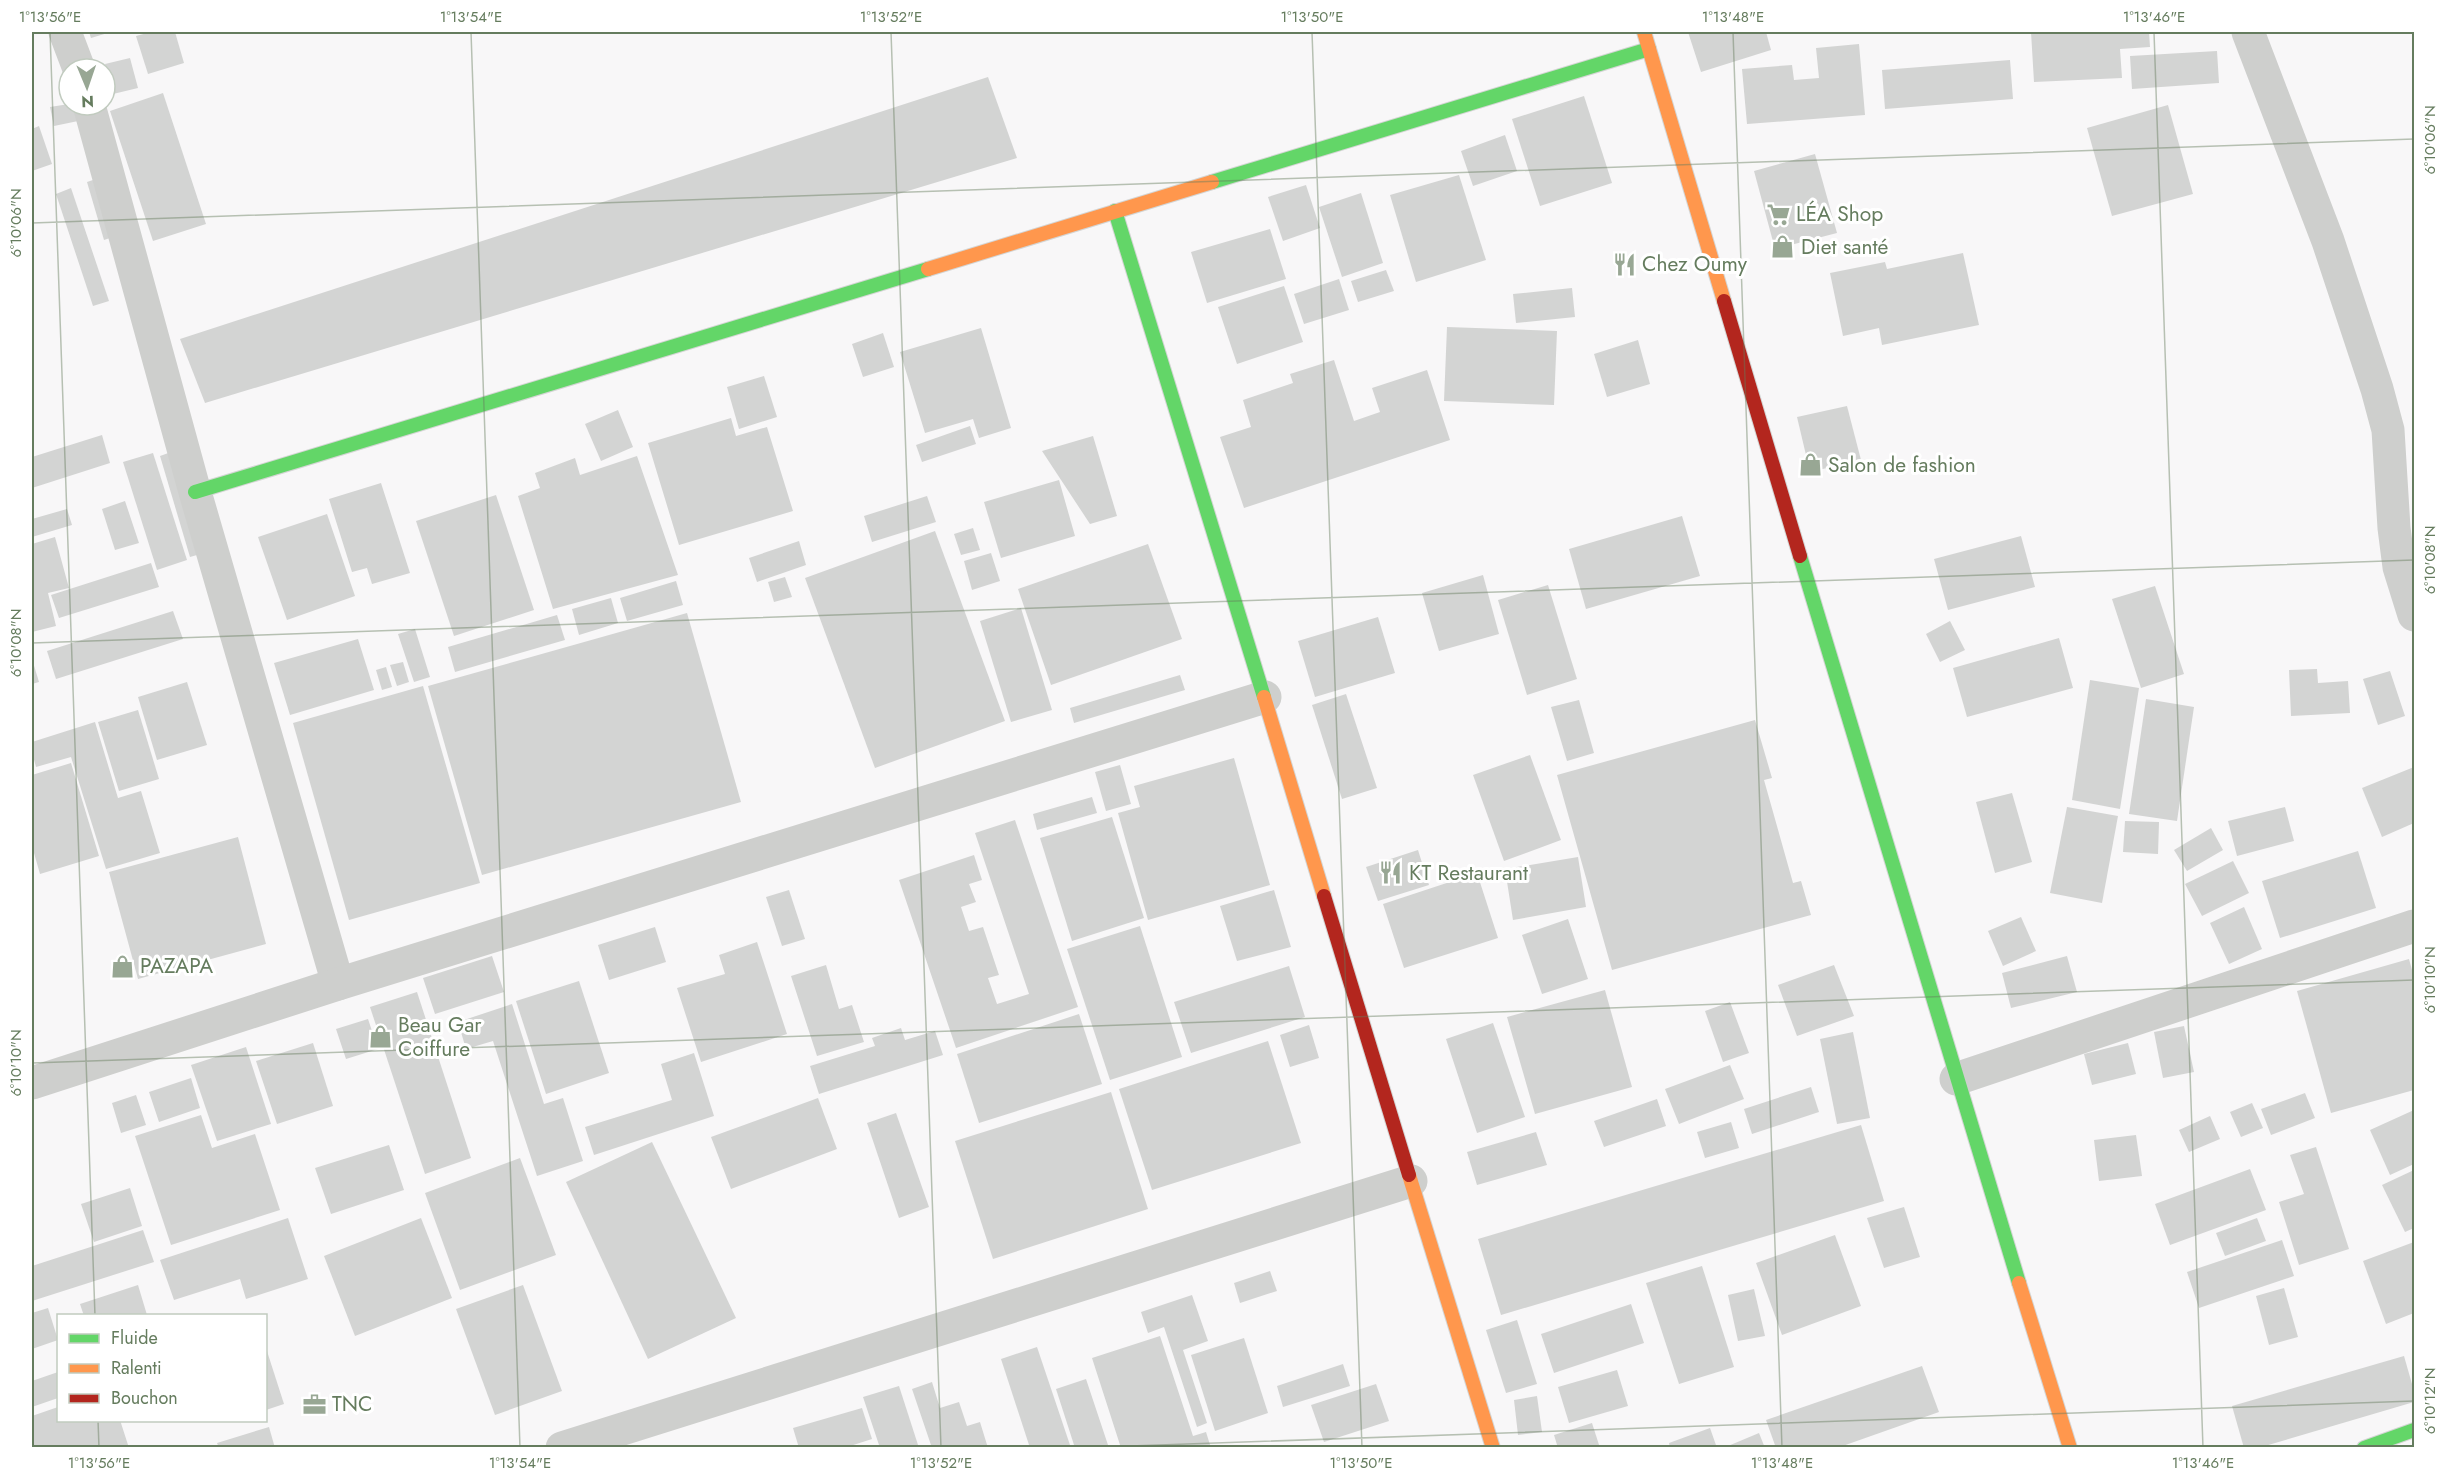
<svg xmlns="http://www.w3.org/2000/svg" width="2446" height="1479" font-family="Jost,sans-serif">
  <style>
    .building { fill: #d3d4d3 }
    .lines { fill: none; stroke-linecap: round; stroke-linejoin: round }
    .fast-casing { stroke: #d4d5d4; stroke-width: 16 }
    .slow-casing { stroke: #d4d5d4; stroke-width: 16 }
    .jam-casing { stroke: #d4d5d4; stroke-width: 16 }
    .street { stroke: #cecfcd; stroke-width: 33 }
    .fast { stroke: #63d668; stroke-width: 14 }
    .slow { stroke: #ff974d; stroke-width: 14 }
    .jam { stroke: #b3261e; stroke-width: 14 }
    .ticks { fill: none; stroke: #657c5e; stroke-width: 1.5; stroke-opacity: 0.45 }
    .labels { text-anchor: middle; dominant-baseline: central; stroke-width: 6; stroke-linejoin: round; paint-order: stroke }
    .poi-label { font-size: 21px; fill: #657c5e; stroke: #fff; text-anchor: start }
    .neatline { fill: none; stroke: #657c5e; stroke-width: 2 }
    .ticks-label { font-size: 15px; text-anchor: middle; fill: #657c5e }
  </style>
  <rect width="100%" height="100%" fill="#f8f7f8"/>
  <g class="building">
    <polygon points="89,32 111,32 91,38"/>
    <polygon points="151,32 175,32 184,63 148,74 136,36"/>
    <polygon points="1688,32 1766,32 1771,50 1701,72"/>
    <polygon points="2031,32 2149,32 2150,47 2120,49 2122,78 2034,82"/>
    <polygon points="1859,44 1865,115 1747,124 1742,69 1792,65 1794,80 1819,78 1816,48"/>
    <polygon points="2217,51 2219,83 2132,89 2130,56"/>
    <polygon points="130,58 138,88 113,94 105,64"/>
    <polygon points="2010,60 2013,99 1885,109 1882,70"/>
    <polygon points="988,77 1017,158 205,403 180,339"/>
    <polygon points="163,93 206,224 153,241 110,111"/>
    <polygon points="1584,96 1612,183 1540,206 1512,119"/>
    <polygon points="69,104 80,105 83,120 54,126 50,107"/>
    <polygon points="2168,105 2193,194 2112,216 2087,128"/>
    <polygon points="39,126 52,164 32,171 32,129"/>
    <polygon points="1505,135 1517,171 1473,186 1461,151"/>
    <polygon points="1815,154 1837,233 1775,249 1754,171"/>
    <polygon points="1459,175 1486,260 1416,282 1390,195"/>
    <polygon points="99,178 116,236 104,240 87,182"/>
    <polygon points="1306,185 1320,228 1283,241 1268,197"/>
    <polygon points="71,188 109,301 93,306 56,194"/>
    <polygon points="1361,193 1383,263 1342,277 1319,207"/>
    <polygon points="1270,229 1286,279 1207,303 1191,252"/>
    <polygon points="1963,253 1979,325 1882,345 1879,328 1843,336 1830,273 1885,262 1887,269"/>
    <polygon points="1386,270 1394,291 1358,302 1351,281"/>
    <polygon points="1339,279 1349,310 1304,324 1294,294"/>
    <polygon points="1284,286 1303,342 1237,364 1218,307"/>
    <polygon points="1572,288 1575,317 1516,323 1513,294"/>
    <polygon points="1447,327 1557,331 1554,405 1444,401"/>
    <polygon points="981,328 1011,428 979,438 973,419 925,433 900,352"/>
    <polygon points="883,333 894,367 863,377 852,344"/>
    <polygon points="1638,340 1650,384 1607,397 1594,354"/>
    <polygon points="1334,360 1354,421 1380,412 1372,388 1427,370 1450,440 1244,508 1220,437 1251,427 1243,400 1293,383 1290,374"/>
    <polygon points="764,376 777,417 739,429 727,387"/>
    <polygon points="1847,406 1861,460 1810,472 1797,417"/>
    <polygon points="618,410 633,447 601,461 585,424"/>
    <polygon points="731,418 736,436 767,427 793,511 679,545 648,443"/>
    <polygon points="970,426 976,444 922,462 916,445"/>
    <polygon points="102,435 110,463 32,488 32,457"/>
    <polygon points="1093,436 1117,516 1090,524 1042,451"/>
    <polygon points="174,451 204,553 190,557 160,456"/>
    <polygon points="153,453 187,560 157,570 123,462"/>
    <polygon points="637,456 678,575 553,609 518,496 540,488 535,473 575,458 580,475"/>
    <polygon points="1059,480 1075,536 1001,558 984,502"/>
    <polygon points="381,483 410,573 372,584 367,568 352,572 329,499"/>
    <polygon points="496,495 534,610 454,636 416,521"/>
    <polygon points="927,496 936,522 872,542 864,516"/>
    <polygon points="125,501 139,543 115,550 102,509"/>
    <polygon points="67,509 72,525 32,537 32,519"/>
    <polygon points="327,514 355,596 287,620 258,537"/>
    <polygon points="1682,516 1700,576 1586,609 1569,549"/>
    <polygon points="973,528 980,550 961,555 954,534"/>
    <polygon points="935,531 1005,721 875,768 805,578"/>
    <polygon points="2021,536 2035,587 1948,610 1934,559"/>
    <polygon points="55,537 69,588 48,593 56,626 32,632 32,544"/>
    <polygon points="799,541 806,565 757,582 749,558"/>
    <polygon points="1148,544 1182,639 1051,685 1018,589"/>
    <polygon points="991,553 1000,581 972,590 964,561"/>
    <polygon points="151,563 159,587 59,618 51,595"/>
    <polygon points="1483,575 1499,634 1439,651 1422,593"/>
    <polygon points="785,577 792,597 774,602 768,582"/>
    <polygon points="676,581 683,605 627,621 620,598"/>
    <polygon points="1548,585 1577,679 1527,695 1498,600"/>
    <polygon points="2155,586 2184,674 2141,688 2112,599"/>
    <polygon points="611,598 618,623 579,635 572,609"/>
    <polygon points="1021,608 1052,710 1011,722 980,621"/>
    <polygon points="173,611 183,639 56,679 47,651"/>
    <polygon points="687,613 741,802 482,875 428,686"/>
    <polygon points="557,615 565,640 455,672 448,647"/>
    <polygon points="1378,617 1395,673 1315,697 1298,641"/>
    <polygon points="1950,621 1965,650 1940,662 1926,634"/>
    <polygon points="415,629 430,677 414,682 398,634"/>
    <polygon points="2059,638 2073,688 1967,717 1953,668"/>
    <polygon points="358,639 374,690 290,715 274,663"/>
    <polygon points="32,659 39,682 32,684"/>
    <polygon points="403,662 409,682 397,686 390,665"/>
    <polygon points="386,667 392,687 382,690 376,670"/>
    <polygon points="2317,669 2318,683 2348,681 2350,713 2291,716 2289,670"/>
    <polygon points="2390,671 2405,716 2378,725 2363,679"/>
    <polygon points="1180,675 1185,690 1074,723 1070,708"/>
    <polygon points="2090,680 2139,688 2120,809 2072,800"/>
    <polygon points="187,682 207,745 157,760 138,697"/>
    <polygon points="423,686 480,883 349,920 293,723"/>
    <polygon points="1346,694 1377,788 1342,799 1312,705"/>
    <polygon points="2146,699 2194,707 2177,821 2129,814"/>
    <polygon points="1579,700 1594,753 1567,761 1551,707"/>
    <polygon points="138,710 159,779 119,791 98,722"/>
    <polygon points="1755,720 1772,778 1764,780 1793,883 1801,881 1811,915 1612,970 1557,775"/>
    <polygon points="95,722 118,798 141,791 160,853 106,869 71,757 36,767 32,752 32,742"/>
    <polygon points="1530,755 1561,840 1504,861 1473,775"/>
    <polygon points="1234,758 1270,885 1148,920 1118,813 1140,807 1134,786"/>
    <polygon points="71,763 99,856 40,874 32,846 32,775"/>
    <polygon points="1120,765 1131,804 1106,811 1095,772"/>
    <polygon points="2414,767 2414,823 2382,837 2362,788"/>
    <polygon points="2012,793 2032,862 1995,873 1976,802"/>
    <polygon points="1092,797 1097,813 1037,830 1033,814"/>
    <polygon points="2067,807 2118,816 2102,903 2050,893"/>
    <polygon points="2285,807 2294,841 2237,856 2228,821"/>
    <polygon points="1112,817 1144,918 1072,941 1040,838"/>
    <polygon points="1015,820 1078,1007 956,1048 899,880 974,855 982,880 969,884 976,902 961,907 969,931 983,927 999,975 988,978 997,1004 1029,994 975,833"/>
    <polygon points="2125,821 2159,822 2158,854 2123,852"/>
    <polygon points="2211,828 2223,850 2187,871 2174,850"/>
    <polygon points="238,837 266,944 138,979 109,872"/>
    <polygon points="1418,850 1429,885 1378,901 1366,867"/>
    <polygon points="2358,851 2376,908 2280,938 2262,881"/>
    <polygon points="1578,857 1586,907 1513,920 1505,869"/>
    <polygon points="2233,861 2249,893 2202,916 2185,884"/>
    <polygon points="1477,873 1498,938 1404,968 1383,904"/>
    <polygon points="789,890 805,939 782,946 766,897"/>
    <polygon points="1274,890 1291,947 1237,961 1220,906"/>
    <polygon points="2244,907 2262,949 2229,964 2210,923"/>
    <polygon points="2021,917 2036,951 2003,966 1988,931"/>
    <polygon points="1568,919 1588,979 1542,994 1522,935"/>
    <polygon points="1140,926 1182,1057 1110,1080 1067,949"/>
    <polygon points="655,927 666,962 609,980 598,945"/>
    <polygon points="757,942 787,1034 701,1062 677,988 725,974 719,955"/>
    <polygon points="492,956 504,992 435,1014 423,978"/>
    <polygon points="2067,956 2077,992 2011,1008 2002,973"/>
    <polygon points="2409,959 2414,977 2414,1090 2331,1113 2297,991"/>
    <polygon points="826,965 839,1009 852,1005 864,1042 817,1056 791,976"/>
    <polygon points="1834,965 1854,1016 1797,1036 1778,985"/>
    <polygon points="1289,966 1305,1017 1191,1053 1174,1002"/>
    <polygon points="579,981 609,1073 546,1094 516,1001"/>
    <polygon points="1605,990 1632,1087 1535,1114 1507,1017"/>
    <polygon points="417,992 471,1158 425,1174 370,1007"/>
    <polygon points="1730,1002 1749,1053 1723,1062 1705,1011"/>
    <polygon points="512,1004 544,1104 563,1098 583,1161 537,1176 493,1041 466,1049 458,1022"/>
    <polygon points="1079,1014 1102,1084 979,1123 957,1054"/>
    <polygon points="368,1019 378,1049 346,1059 336,1029"/>
    <polygon points="1493,1023 1525,1117 1477,1133 1446,1039"/>
    <polygon points="1309,1025 1319,1058 1290,1067 1280,1035"/>
    <polygon points="2184,1026 2194,1072 2163,1078 2154,1032"/>
    <polygon points="901,1028 905,1040 935,1031 943,1055 819,1094 810,1066 875,1046 872,1038"/>
    <polygon points="1853,1032 1870,1118 1837,1124 1820,1039"/>
    <polygon points="1268,1041 1301,1143 1152,1190 1119,1089"/>
    <polygon points="313,1043 333,1106 277,1124 256,1061"/>
    <polygon points="2128,1043 2136,1074 2092,1085 2084,1054"/>
    <polygon points="246,1047 271,1124 217,1141 191,1065"/>
    <polygon points="694,1053 714,1116 594,1155 585,1127 672,1100 661,1064"/>
    <polygon points="1730,1065 1744,1099 1679,1124 1665,1089"/>
    <polygon points="191,1078 200,1108 159,1122 149,1092"/>
    <polygon points="1811,1087 1819,1112 1752,1134 1744,1109"/>
    <polygon points="1111,1092 1148,1209 993,1259 955,1141"/>
    <polygon points="2305,1093 2315,1118 2271,1135 2261,1109"/>
    <polygon points="136,1095 146,1125 121,1133 112,1103"/>
    <polygon points="818,1098 837,1149 731,1189 711,1137"/>
    <polygon points="1657,1099 1666,1126 1604,1147 1594,1121"/>
    <polygon points="2252,1103 2263,1128 2241,1137 2230,1112"/>
    <polygon points="2414,1110 2414,1164 2390,1175 2370,1130"/>
    <polygon points="896,1113 929,1207 899,1218 867,1123"/>
    <polygon points="201,1115 212,1148 255,1134 280,1210 171,1245 135,1136"/>
    <polygon points="2210,1116 2220,1139 2189,1152 2179,1130"/>
    <polygon points="1731,1122 1739,1148 1705,1158 1697,1132"/>
    <polygon points="1861,1125 1884,1201 1501,1315 1478,1239"/>
    <polygon points="1536,1132 1547,1165 1477,1185 1467,1152"/>
    <polygon points="2136,1135 2142,1176 2099,1181 2094,1140"/>
    <polygon points="652,1142 736,1318 648,1359 566,1182"/>
    <polygon points="389,1145 404,1190 331,1214 315,1168"/>
    <polygon points="2316,1147 2349,1249 2299,1265 2279,1202 2304,1194 2290,1155"/>
    <polygon points="520,1158 556,1255 460,1290 425,1193"/>
    <polygon points="2250,1169 2266,1210 2170,1245 2155,1204"/>
    <polygon points="2414,1170 2414,1228 2405,1232 2382,1185"/>
    <polygon points="130,1188 142,1226 94,1242 81,1204"/>
    <polygon points="1904,1207 1920,1257 1884,1268 1867,1218"/>
    <polygon points="288,1218 308,1279 246,1299 240,1279 174,1300 160,1260"/>
    <polygon points="421,1218 452,1298 355,1336 324,1256"/>
    <polygon points="2257,1218 2266,1241 2225,1256 2216,1233"/>
    <polygon points="143,1230 154,1262 32,1301 32,1266"/>
    <polygon points="1835,1235 1861,1306 1782,1335 1756,1263"/>
    <polygon points="2282,1240 2294,1276 2199,1308 2187,1272"/>
    <polygon points="2414,1242 2414,1313 2386,1324 2363,1261"/>
    <polygon points="1702,1266 1734,1367 1679,1384 1646,1283"/>
    <polygon points="1270,1271 1277,1291 1240,1303 1234,1283"/>
    <polygon points="138,1285 147,1315 84,1316 80,1304"/>
    <polygon points="523,1285 562,1391 495,1415 456,1309"/>
    <polygon points="2284,1288 2298,1337 2269,1345 2256,1296"/>
    <polygon points="1754,1289 1765,1336 1738,1341 1728,1295"/>
    <polygon points="1192,1295 1208,1341 1183,1350 1207,1423 1197,1427 1164,1327 1148,1333 1141,1312"/>
    <polygon points="1631,1304 1644,1343 1554,1373 1541,1334"/>
    <polygon points="48,1308 58,1340 32,1349 32,1313"/>
    <polygon points="1517,1320 1537,1384 1506,1393 1486,1330"/>
    <polygon points="1160,1336 1193,1436 1206,1432 1211,1448 1121,1448 1092,1358"/>
    <polygon points="1244,1338 1268,1413 1215,1431 1191,1355"/>
    <polygon points="1037,1347 1071,1448 1030,1448 1001,1359"/>
    <polygon points="266,1348 284,1404 266,1410"/>
    <polygon points="2404,1356 2414,1391 2414,1402 2258,1448 2244,1448 2232,1406"/>
    <polygon points="1343,1364 1350,1386 1283,1407 1277,1386"/>
    <polygon points="1922,1366 1939,1412 1837,1448 1776,1448 1766,1420"/>
    <polygon points="1617,1370 1628,1406 1569,1423 1558,1387"/>
    <polygon points="58,1372 58,1398 32,1407 32,1381"/>
    <polygon points="1086,1379 1109,1448 1075,1448 1056,1389"/>
    <polygon points="932,1382 940,1408 959,1402 967,1426 980,1422 988,1448 932,1448 912,1389"/>
    <polygon points="1376,1384 1389,1421 1324,1442 1311,1405"/>
    <polygon points="899,1386 919,1448 880,1448 863,1397"/>
    <polygon points="1537,1396 1542,1432 1518,1435 1514,1400"/>
    <polygon points="58,1407 58,1420 120,1420 129,1448 32,1448 32,1416"/>
    <polygon points="862,1408 872,1439 844,1448 799,1448 793,1428"/>
    <polygon points="1592,1423 1600,1448 1558,1448 1554,1435"/>
    <polygon points="269,1427 275,1448 219,1448 217,1443"/>
    <polygon points="1710,1428 1717,1448 1670,1448 1669,1443"/>
    <polygon points="1759,1433 1765,1448 1728,1448 1728,1446"/>
  </g>
  <g class="lines">
    <defs>
      <g id="fast">
        <polyline points="1212,182 1649,49"/>
        <polyline points="1115,211 1264,697"/>
        <polyline points="195,492 928,269"/>
        <polyline points="1800,556 2019,1283"/>
        <polyline points="2364,1448 2414,1430"/>
      </g>
      <g id="slow">
        <polyline points="1644,32 1724,301"/>
        <polyline points="928,269 1212,182"/>
        <polyline points="1264,697 1324,896"/>
        <polyline points="1409,1175 1493,1448"/>
        <polyline points="2019,1283 2070,1448"/>
      </g>
      <g id="jam">
        <polyline points="1724,301 1800,556"/>
        <polyline points="1324,896 1409,1175"/>
      </g>
    </defs>
    <use href="#fast" class="fast-casing"/>
    <use href="#slow" class="slow-casing"/>
    <use href="#jam" class="jam-casing"/>
    <g class="street">
      <polyline points="65,32 79,69"/>
      <polyline points="2248,32 2328,241 2377,389 2388,430 2394,528 2399,567 2414,615"/>
      <polyline points="89,105 195,492 338,984"/>
      <polyline points="1956,1079 2414,926"/>
      <polyline points="32,1083 338,984 1265,697"/>
      <polyline points="562,1448 1411,1181"/>
    </g>
    <use href="#fast" class="fast"/>
    <use href="#slow" class="slow"/>
    <use href="#jam" class="jam"/>
  </g>
  <path class="ticks" d="M50,32L95,1316M471,32L520,1448M891,32L941,1448M1312,32L1362,1448M1733,32L1782,1448M2154,32L2203,1448M32,223L2414,139M32,643L2414,560M32,1063L2414,980M98,1420L99,1448M1074,1448L2414,1401"/>
  <defs>
    <symbol id="supermarket-bare" viewBox="-9 -9 18 18"><path d="M-6-5.5h2.5l.6 2H6L4.5 2H-2.5L-4.4-4H-6ZM-1.5 3.2a1.3 1.3 0 1 0 .1 0ZM3 3.2a1.3 1.3 0 1 0 .1 0Z" fill="#98a794" stroke="#fff" stroke-width="2.5" paint-order="stroke"/></symbol>
    <symbol id="shop-bare" viewBox="-9 -9 18 18"><path d="M-5-2.5h2.3a2.7 3.5 0 0 1 5.4 0H5L5.5 6h-11ZM-1.5-2.5h3a1.5 2.3 0 0 0-3 0Z" fill="#98a794" stroke="#fff" stroke-width="2.5" paint-order="stroke"/></symbol>
    <symbol id="restaurant-bare" viewBox="-9 -9 18 18"><path d="M-5-6h1v4h1v-4h1v4h1v-4h1v5L-1.5 .5V6h-2V.5L-5-1ZM5-6V6H3V1.5H1.5Q1.5-4 5-6Z" fill="#98a794" stroke="#fff" stroke-width="2.5" paint-order="stroke"/></symbol>
    <symbol id="office-bare" viewBox="-9 -9 18 18"><path d="M-6-3h4V-5.5h4V-3h4V5H-6ZM-1-4.5V-3h2v-1.5ZM-6 0V1H6V0Z" fill="#98a794" stroke="#fff" stroke-width="2.5" paint-order="stroke"/></symbol>
  </defs>
  <g fill-rule="evenodd">
    <use href="#supermarket-bare" x="1762" y="198" width="33" height="33"/>
    <use href="#shop-bare" x="1766" y="230" width="33" height="33"/>
    <use href="#restaurant-bare" x="1608" y="248" width="33" height="33"/>
    <use href="#shop-bare" x="1794" y="448" width="33" height="33"/>
    <use href="#restaurant-bare" x="1374" y="856" width="33" height="33"/>
    <use href="#shop-bare" x="106" y="950" width="33" height="33"/>
    <use href="#shop-bare" x="364" y="1020" width="33" height="33"/>
    <use href="#office-bare" x="298" y="1388" width="33" height="33"/>
  </g>
  <g class="labels">
    <g class="poi-label">
      <text x="1796" y="214">LÉA Shop</text>
      <text x="1801" y="247">Diet santé</text>
      <text x="1642" y="264">Chez Oumy</text>
      <text x="1828" y="465">Salon de fashion</text>
      <text x="1409" y="873">KT Restaurant</text>
      <text x="140" y="966">PAZAPA</text>
      <text x="398" y="1025">Beau Gar<tspan x="398" dy="24">Coiffure</tspan></text>
      <text x="332" y="1404">TNC</text>
    </g>
  </g>
  <rect width="2446" height="1479" fill="none" stroke="#ffffff" stroke-width="66"/>
  <rect x="57" y="1314" width="210" height="108" fill="#ffffff" stroke="#c1cbbf" stroke-width="1.5"/>
  <rect x="69" y="1334" width="30" height="9" fill="#63d668" stroke="#c1cbbf" stroke-width="1.5"/>
  <text x="111" y="1344" font-size="18" fill="#657c5e">Fluide</text>
  <rect x="69" y="1364" width="30" height="9" fill="#ff974d" stroke="#c1cbbf" stroke-width="1.5"/>
  <text x="111" y="1374" font-size="18" fill="#657c5e">Ralenti</text>
  <rect x="69" y="1394" width="30" height="9" fill="#b3261e" stroke="#c1cbbf" stroke-width="1.5"/>
  <text x="111" y="1404" font-size="18" fill="#657c5e">Bouchon</text>
  <g transform="translate(87 87) rotate(178)"><circle r="28" fill="#ffffff" stroke="#c1cbbf" stroke-width="1.5"/>
  <path d="M0-4.5L10 22L0 15L-10 22Z" fill="#98a794"/>
  <text y="-9" font-size="16" font-weight="bold" text-anchor="middle" fill="#657c5e">N</text>
  </g>
  <rect x="33" y="33" width="2380" height="1413" class="neatline"/>
  <g class="ticks-label">
    <text x="50" y="22">1°13'56"E</text>
    <text x="471" y="22">1°13'54"E</text>
    <text x="891" y="22">1°13'52"E</text>
    <text x="1312" y="22">1°13'50"E</text>
    <text x="1733" y="22">1°13'48"E</text>
    <text x="2154" y="22">1°13'46"E</text>
    <text transform="translate(2430 140) rotate(-90)" y="5">6°10'06"N</text>
    <text transform="translate(16 223) rotate(-90)" y="5">6°10'06"N</text>
    <text transform="translate(2430 560) rotate(-90)" y="5">6°10'08"N</text>
    <text transform="translate(16 643) rotate(-90)" y="5">6°10'08"N</text>
    <text transform="translate(2430 980) rotate(-90)" y="5">6°10'10"N</text>
    <text transform="translate(16 1063) rotate(-90)" y="5">6°10'10"N</text>
    <text transform="translate(2430 1401) rotate(-90)" y="5">6°10'12"N</text>
    <text x="99" y="1468">1°13'56"E</text>
    <text x="520" y="1468">1°13'54"E</text>
    <text x="941" y="1468">1°13'52"E</text>
    <text x="1361" y="1468">1°13'50"E</text>
    <text x="1782" y="1468">1°13'48"E</text>
    <text x="2203" y="1468">1°13'46"E</text>
  </g>
</svg>
